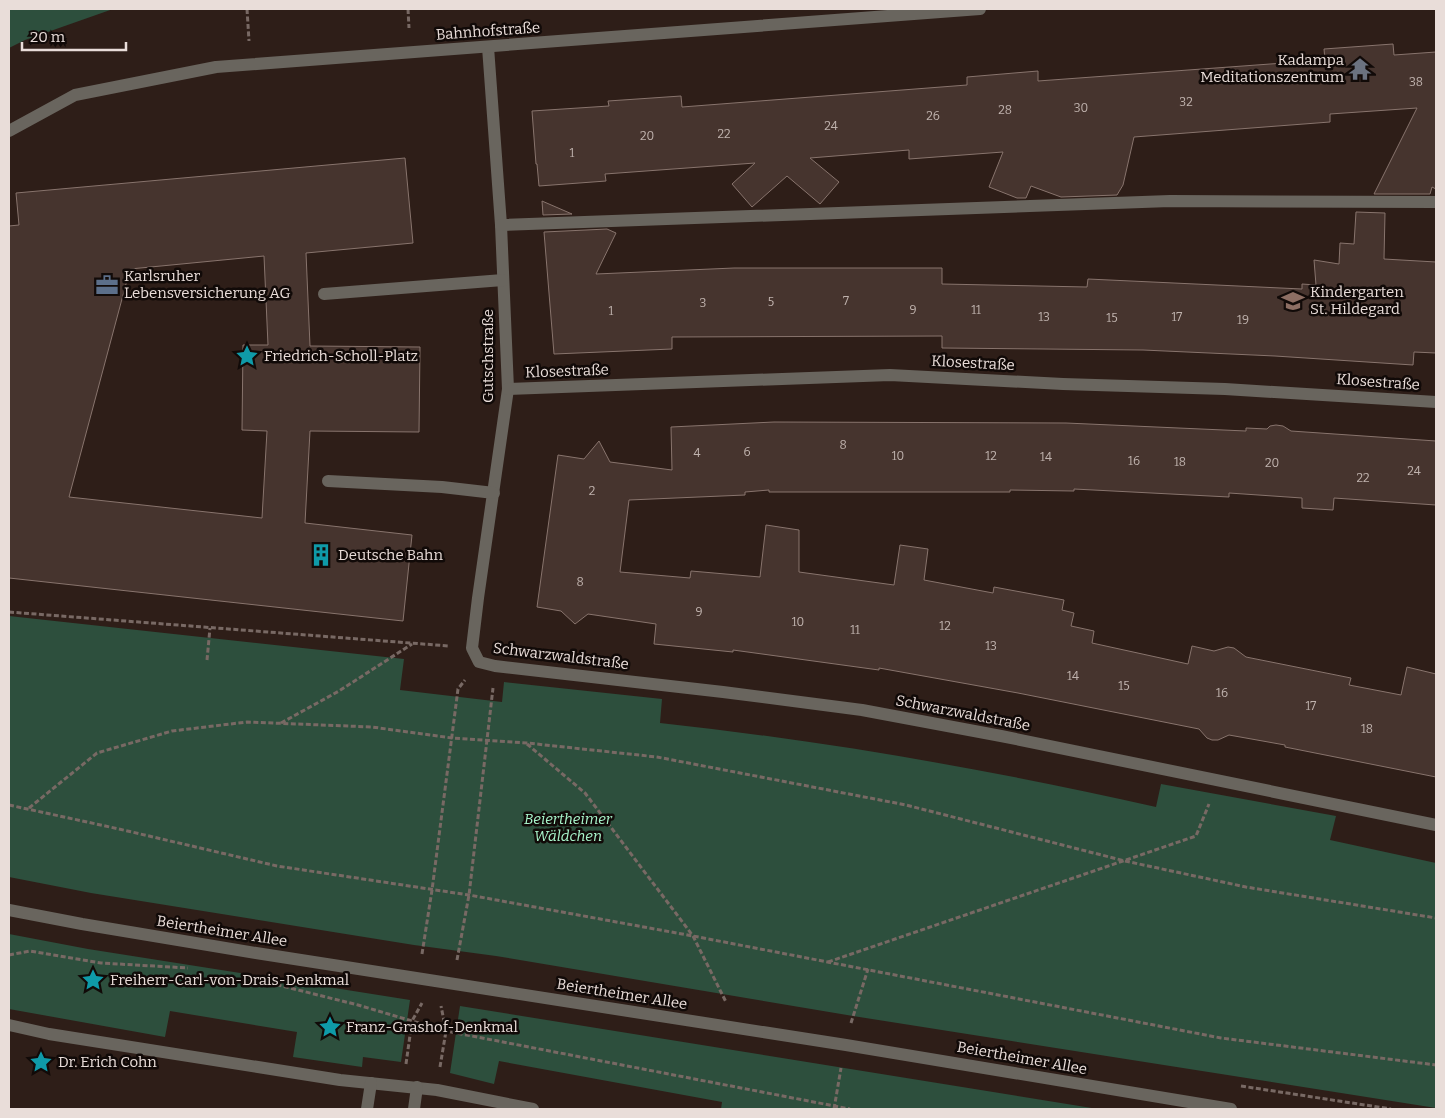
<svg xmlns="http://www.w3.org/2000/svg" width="1445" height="1118" font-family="Bitter,serif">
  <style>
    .green { fill: #2d4f3d }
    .building { fill: #46342e; stroke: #88746d; fill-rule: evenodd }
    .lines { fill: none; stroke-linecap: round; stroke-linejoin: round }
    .path { stroke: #786964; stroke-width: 3; stroke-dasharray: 5 2.5; stroke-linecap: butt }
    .minor { stroke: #69655e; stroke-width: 12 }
    .labels { text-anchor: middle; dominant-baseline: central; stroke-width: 5; stroke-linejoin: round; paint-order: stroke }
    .number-label { font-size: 12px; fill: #c0b3ae }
    .street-label { font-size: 15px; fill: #e9ddd9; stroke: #110a08 }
    .poi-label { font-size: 15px; fill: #e9ddd9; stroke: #110a08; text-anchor: start }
    .park-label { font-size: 15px; font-style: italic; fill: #a8f5cb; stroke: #110a08 }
  </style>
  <rect width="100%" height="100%" fill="#2e1e18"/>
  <g class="green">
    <polygon points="9,9 113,9 25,40 9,48"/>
    <path d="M9,616L404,659L400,690L502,702L504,682L662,699L660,723C827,741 992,770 1156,807L1161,784L1336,816L1330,840L1436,863V1108L853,1016L496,956L414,945L91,893L9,877Z"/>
    <polygon points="9,934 88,949 410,1000 401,1062 363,1057 362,1067 293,1057 297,1032 170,1011 165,1037 9,1009"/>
    <polygon points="460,1006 1098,1109 721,1109 722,1102 499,1061 494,1084 450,1073"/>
  </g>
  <g class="building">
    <polygon points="1393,44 1394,55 1436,52 1436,189 1432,187 1430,194 1374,194 1417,108 1330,114 1330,122 1134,137 1123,185 1117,195 1061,197 1031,186 1026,198 1017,198 989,187 1003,152 909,159 909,150 810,158 839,182 820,204 787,176 752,207 732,184 755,163 605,174 606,181 539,186 537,164 536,164 532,111 609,106 608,101 681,96 682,107 967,85 967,77 1038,71 1038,81 1325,60 1324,49"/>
    <path d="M405,158L413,243L306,253L310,346L420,347L419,432L310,431L305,523L412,535L403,621L9,578V226L19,225L16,193ZM264,256L268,345H243L242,430L267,431L262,518L69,497L130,269Z"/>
    <polygon points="542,201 572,214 543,215"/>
    <polygon points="1356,212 1385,213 1384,259 1436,262 1436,353 1414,352 1413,365 1275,356 1143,350 942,348 942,336 672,337 672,349 554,354 544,232 607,229 616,233 596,274 734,268 942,268 942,284 1087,287 1088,279 1302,289 1302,284 1316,285 1314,260 1339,264 1340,243 1354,244"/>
    <polygon points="774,422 1066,423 1246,431 1246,428 1267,429 1270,426 1276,425 1283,426 1291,431 1436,441 1436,505 1334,498 1333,510 1302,508 1302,498 1229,493 1229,497 1074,489 1074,491 1010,490 1010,492 769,492 769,490 745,492 745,495 629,500 620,572 690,578 691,571 760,577 766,525 799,530 799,572 894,585 900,545 928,549 924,580 993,593 994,587 1064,600 1062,610 1074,613 1071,626 1094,631 1092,643 1188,664 1192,646 1214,651 1228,647 1234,648 1246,657 1351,678 1349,685 1401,695 1407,667 1436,674 1436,777 1285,747 1285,745 1229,735 1218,740 1212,740 1207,738 1199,729 1018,693 879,668 879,670 733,650 733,652 654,644 656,624 588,614 575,624 561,611 537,607 558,455 584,459 599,441 610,462 672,470 671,427"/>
  </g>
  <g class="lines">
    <g class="path">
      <polyline points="247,9 249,41"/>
      <polyline points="408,9 409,28"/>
      <polyline points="9,612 449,646"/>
      <polyline points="207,660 210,628"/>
      <polyline points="281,723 339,691 412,644"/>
      <polyline points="527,744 585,793 693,936 726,1002"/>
      <polyline points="9,805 119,829 277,866 469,895 693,936 1221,1038 1436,1065"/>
      <polyline points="29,808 97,753 172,731 247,722 372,727 452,738 527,743 657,757 906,805 1125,861 1246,887 1436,918"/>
      <polyline points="422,954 432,890 458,689 465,680"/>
      <polyline points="9,955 30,951 101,963 188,968"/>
      <polyline points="457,960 469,895 493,688"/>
      <polyline points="828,962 1196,836 1209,804"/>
      <polyline points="262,981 358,1005 446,1031 850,1109"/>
      <polyline points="851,1023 868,969"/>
      <polyline points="406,1064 412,1021 422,1003"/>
      <polyline points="440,1067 446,1031 441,1006"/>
      <polyline points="1241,1086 1391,1109"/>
      <polyline points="834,1109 841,1068"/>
    </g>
    <g class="minor">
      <polyline points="488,47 501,225 508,389 478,598 472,648 479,662 495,666 723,692 862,710 1001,736 1436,825"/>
      <polyline points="9,131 75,95 216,67 980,9"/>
      <polyline points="501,225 1170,201 1436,202"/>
      <polyline points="324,294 503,280"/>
      <polyline points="508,389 890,375 1063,384 1225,389 1436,402"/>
      <polyline points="328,481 442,487 494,493"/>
      <polyline points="9,910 82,924 256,953 846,1045 1231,1109"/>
      <polyline points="9,1025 49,1034 340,1080 437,1090 533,1109"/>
      <polyline points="367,1109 371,1083"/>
      <polyline points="414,1109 417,1087"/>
    </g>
  </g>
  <defs>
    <symbol id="temple-bare" viewBox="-9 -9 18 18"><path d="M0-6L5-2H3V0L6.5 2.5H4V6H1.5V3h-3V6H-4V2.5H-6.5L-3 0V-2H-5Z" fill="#6b7280" stroke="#110a08" stroke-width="2.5" paint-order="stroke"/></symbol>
    <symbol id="office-bare" viewBox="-9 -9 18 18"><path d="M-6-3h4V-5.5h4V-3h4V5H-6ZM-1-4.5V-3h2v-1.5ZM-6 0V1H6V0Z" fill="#5c6f8a" stroke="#110a08" stroke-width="2.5" paint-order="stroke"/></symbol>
    <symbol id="school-bare" viewBox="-9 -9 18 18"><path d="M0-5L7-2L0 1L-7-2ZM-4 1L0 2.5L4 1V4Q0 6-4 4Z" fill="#8d6e63" stroke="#110a08" stroke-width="2.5" paint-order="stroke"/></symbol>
    <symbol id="sight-bare" viewBox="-9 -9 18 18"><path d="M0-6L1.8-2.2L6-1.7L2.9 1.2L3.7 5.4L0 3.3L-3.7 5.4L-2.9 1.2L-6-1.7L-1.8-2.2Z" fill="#0f9aa8" stroke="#110a08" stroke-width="2.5" paint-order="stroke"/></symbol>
    <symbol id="building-bare" viewBox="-9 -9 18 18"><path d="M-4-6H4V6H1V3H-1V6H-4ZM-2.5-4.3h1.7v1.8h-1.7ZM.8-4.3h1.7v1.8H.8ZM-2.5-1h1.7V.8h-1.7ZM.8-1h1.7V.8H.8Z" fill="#0f9aa8" stroke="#110a08" stroke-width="2.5" paint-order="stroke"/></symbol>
  </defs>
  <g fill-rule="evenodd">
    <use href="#temple-bare" x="1344" y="53" width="32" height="32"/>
    <use href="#office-bare" x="91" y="269" width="32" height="32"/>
    <use href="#school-bare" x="1277" y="285" width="32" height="32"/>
    <use href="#sight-bare" x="231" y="340" width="32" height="32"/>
    <use href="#building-bare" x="305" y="539" width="32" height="32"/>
    <use href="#sight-bare" x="77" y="964" width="32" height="32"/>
    <use href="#sight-bare" x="314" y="1011" width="32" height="32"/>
    <use href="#sight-bare" x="25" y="1046" width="32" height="32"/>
  </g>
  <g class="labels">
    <g class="number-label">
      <text x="1416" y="82">38</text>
      <text x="1186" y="102">32</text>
      <text x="1081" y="108">30</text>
      <text x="1005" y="110">28</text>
      <text x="933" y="116">26</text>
      <text x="831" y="126">24</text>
      <text x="724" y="134">22</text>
      <text x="647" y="136">20</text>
      <text x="572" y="153">1</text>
      <text x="846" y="301">7</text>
      <text x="771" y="302">5</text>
      <text x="703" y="303">3</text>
      <text x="913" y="310">9</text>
      <text x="976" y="310">11</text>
      <text x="611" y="311">1</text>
      <text x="1044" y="317">13</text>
      <text x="1177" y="317">17</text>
      <text x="1112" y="318">15</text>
      <text x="1243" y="320">19</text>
      <text x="843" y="445">8</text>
      <text x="747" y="452">6</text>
      <text x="697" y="453">4</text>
      <text x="898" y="456">10</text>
      <text x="991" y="456">12</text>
      <text x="1046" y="457">14</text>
      <text x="1134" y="461">16</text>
      <text x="1180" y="462">18</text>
      <text x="1272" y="463">20</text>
      <text x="1414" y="471">24</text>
      <text x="1363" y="478">22</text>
      <text x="592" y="491">2</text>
      <text x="580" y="582">8</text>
      <text x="699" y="612">9</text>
      <text x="798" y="622">10</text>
      <text x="945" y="626">12</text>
      <text x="855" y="630">11</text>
      <text x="991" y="646">13</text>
      <text x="1073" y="676">14</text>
      <text x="1124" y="686">15</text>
      <text x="1222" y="693">16</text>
      <text x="1311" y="706">17</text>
      <text x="1367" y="729">18</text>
    </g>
    <g class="street-label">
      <text transform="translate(488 31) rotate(-4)">Bahnhofstraße</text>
      <text transform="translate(488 356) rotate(-90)">Gutschstraße</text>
      <text transform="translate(973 363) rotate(3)">Klosestraße</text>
      <text transform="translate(567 371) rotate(-2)">Klosestraße</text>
      <text transform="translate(1378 382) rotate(4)">Klosestraße</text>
      <text transform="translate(561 656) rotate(7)">Schwarzwaldstraße</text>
      <text transform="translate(963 713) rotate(11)">Schwarzwaldstraße</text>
      <text transform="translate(222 931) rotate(9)">Beiertheimer Allee</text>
      <text transform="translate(622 994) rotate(9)">Beiertheimer Allee</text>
      <text transform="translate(1022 1058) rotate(10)">Beiertheimer Allee</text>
    </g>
    <g class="poi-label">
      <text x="1344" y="60" text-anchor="end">Kadampa<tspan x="1344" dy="17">Meditationszentrum</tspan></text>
      <text x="124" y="276">Karlsruher<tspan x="124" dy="17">Lebensversicherung AG</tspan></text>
      <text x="1310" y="292">Kindergarten<tspan x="1310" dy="17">St. Hildegard</tspan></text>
      <text x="264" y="356">Friedrich-Scholl-Platz</text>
      <text x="338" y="555">Deutsche Bahn</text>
      <text x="110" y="980">Freiherr-Carl-von-Drais-Denkmal</text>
      <text x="346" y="1027">Franz-Grashof-Denkmal</text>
      <text x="58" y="1062">Dr. Erich Cohn</text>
    </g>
    <g class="park-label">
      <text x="568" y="819">Beiertheimer<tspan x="568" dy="17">Wäldchen</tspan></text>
    </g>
  </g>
  <rect width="1445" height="1118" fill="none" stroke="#e9ddd9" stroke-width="20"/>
  <path d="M22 42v8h104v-8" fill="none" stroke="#e9ddd9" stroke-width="2.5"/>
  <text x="30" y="42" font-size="15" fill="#e9ddd9" stroke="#110a08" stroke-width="4" paint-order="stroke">20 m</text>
</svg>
